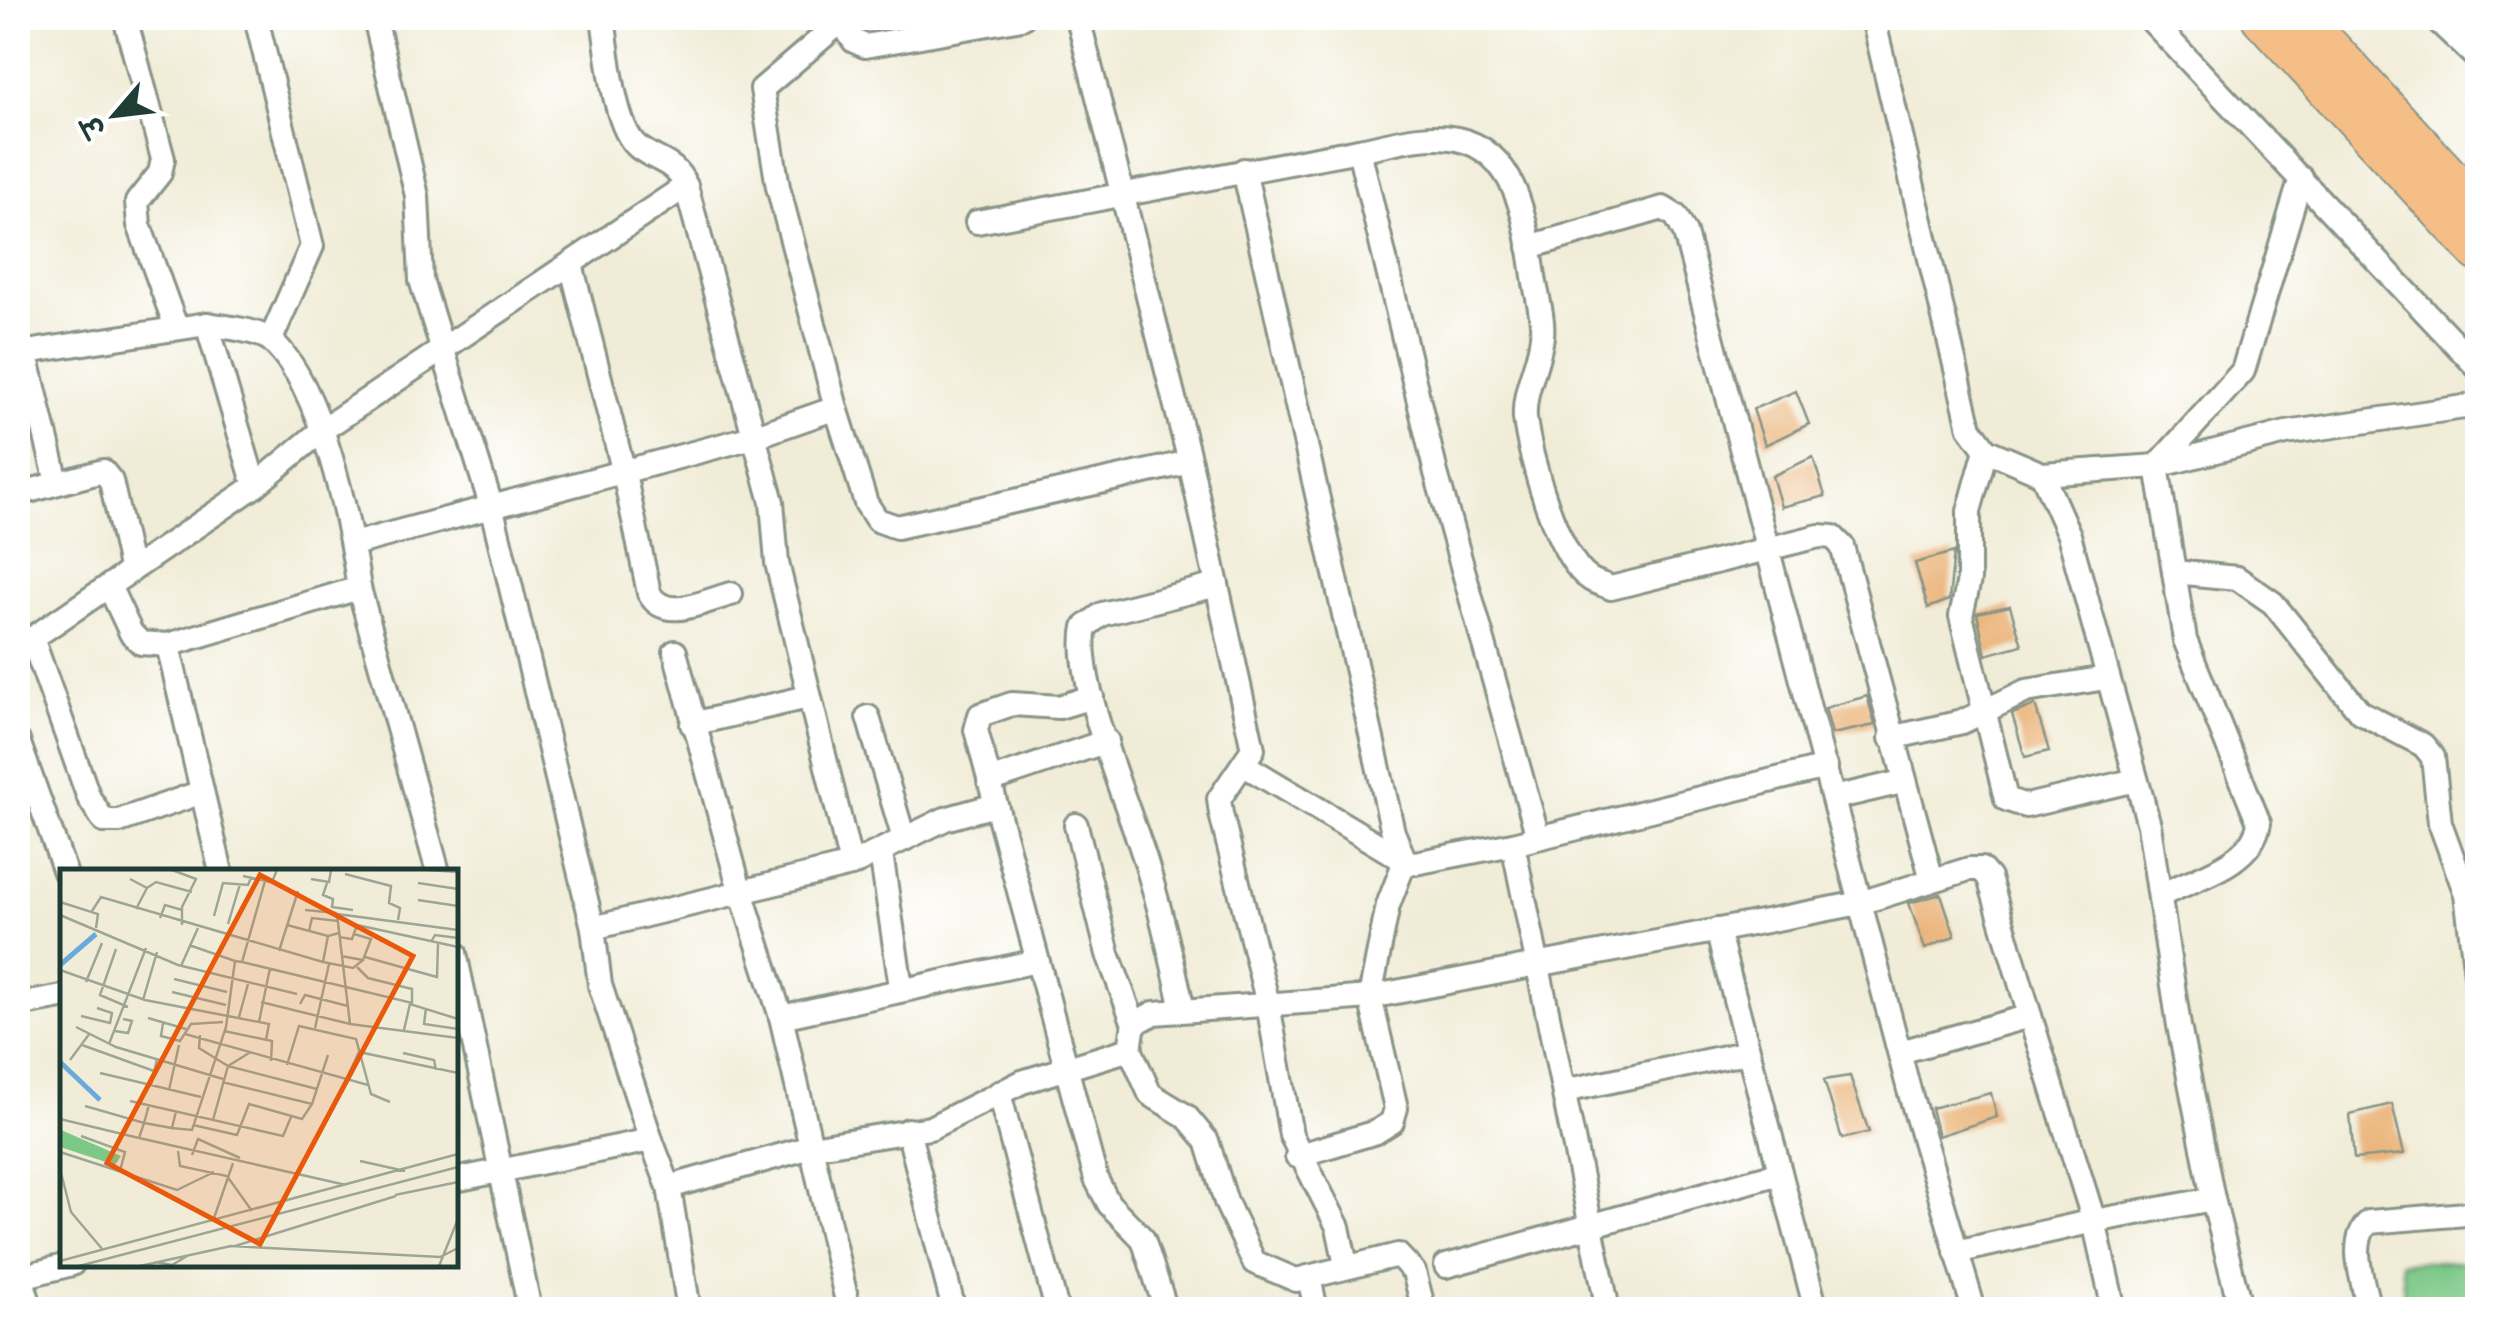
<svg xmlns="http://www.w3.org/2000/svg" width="2495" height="1327" font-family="'Playpen Sans','Playpen Sans Deva',sans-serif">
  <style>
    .green { fill: #7cc887; stroke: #4e825e; stroke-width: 2.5 }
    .building { fill: #ebb57c }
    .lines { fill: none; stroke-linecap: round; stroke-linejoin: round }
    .minor-casing { stroke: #889486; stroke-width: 28 }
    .trunk-casing { stroke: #889486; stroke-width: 42 }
    .minor { stroke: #fff; stroke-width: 22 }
    .trunk { stroke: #f6be87; stroke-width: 38 }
    .inset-river { fill: none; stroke: #68aadc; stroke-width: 5 }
    .inset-road { fill: none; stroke: #9da696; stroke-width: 2.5 }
    .view { fill: #e8590c; fill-opacity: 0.15; stroke: #e8590c; stroke-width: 5 }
    .inset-edge { fill: none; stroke: #1f3d34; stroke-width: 5 }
  </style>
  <rect width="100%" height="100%" fill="#fff"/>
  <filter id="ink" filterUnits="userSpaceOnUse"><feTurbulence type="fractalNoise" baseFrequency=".01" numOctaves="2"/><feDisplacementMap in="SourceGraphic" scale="20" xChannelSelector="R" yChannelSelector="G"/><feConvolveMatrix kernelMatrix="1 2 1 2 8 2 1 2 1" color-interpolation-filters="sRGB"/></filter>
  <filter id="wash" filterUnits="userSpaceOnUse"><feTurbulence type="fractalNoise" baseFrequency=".0048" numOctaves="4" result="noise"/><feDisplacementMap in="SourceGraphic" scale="40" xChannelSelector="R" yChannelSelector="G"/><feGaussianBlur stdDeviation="2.25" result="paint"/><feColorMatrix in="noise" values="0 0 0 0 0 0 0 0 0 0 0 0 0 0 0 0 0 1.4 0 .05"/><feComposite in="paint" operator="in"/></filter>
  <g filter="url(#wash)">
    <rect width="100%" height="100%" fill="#f1ecd7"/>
    <polygon class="green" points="2401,1262 2477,1262 2477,1309 2405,1309"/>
    <g id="blocks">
      <g class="building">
        <polygon points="1796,391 1809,424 1765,445 1753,409"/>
        <polygon points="1813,457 1825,496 1781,507 1772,476"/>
        <polygon points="1954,552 1949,600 1928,608 1915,563"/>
        <polygon points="2010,606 2022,645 1986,655 1977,613"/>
        <polygon points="1867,696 1875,725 1832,734 1825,708"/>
        <polygon points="2035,705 2049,751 2025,757 2012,714"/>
        <polygon points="1941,894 1955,936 1925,949 1909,903"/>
        <polygon points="1850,1076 1869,1132 1842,1139 1824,1080"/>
        <polygon points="1991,1093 1997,1117 1938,1136 1931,1108"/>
        <polygon points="2392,1104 2404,1154 2354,1159 2350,1114"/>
      </g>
    </g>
  </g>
  <g filter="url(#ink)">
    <use href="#blocks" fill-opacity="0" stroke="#889486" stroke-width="2.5"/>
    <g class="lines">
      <defs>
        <g id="minor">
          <polyline points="125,18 163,159 160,173 137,202 139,225 176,327"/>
          <polyline points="256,18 312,246 271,339"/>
          <polyline points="375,18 417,196 421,280 491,505 593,928 600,985 651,1140"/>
          <path d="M603,18C608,49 613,127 638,147C659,163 674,160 686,186L772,502L777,563L851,865"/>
          <polyline points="839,18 854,41 865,46 1022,18"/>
          <polyline points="845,18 762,89 778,187 836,408 866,503 877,520 897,527 1190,462"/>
          <polyline points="1078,18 1190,462 1253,749 1219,799 1221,814 1268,1004 1291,1135 1338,1227 1346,1265"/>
          <polyline points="1873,18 1970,428 1986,450 2042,474 2069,535 2149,825 2179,1026 2213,1199"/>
          <polyline points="2149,18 2478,368"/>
          <polyline points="2435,18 2478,59"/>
          <path d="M1359,150C1390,144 1426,132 1457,139C1521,152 1527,231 1535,283C1538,300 1544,320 1542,336C1539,365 1523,389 1525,418C1529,456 1558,559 1590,579C1596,583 1605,585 1611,588L1819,536L1833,537L1842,546L1932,880"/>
          <polyline points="1244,170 1393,832 1405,861 1415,863 1513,844 1826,767"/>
          <polyline points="977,222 1359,150 1436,473 1538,837"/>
          <polyline points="1529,247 1663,208 1676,216 1685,233 1909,1090 1974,1310"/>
          <path d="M571,264L624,473L649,593C665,623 703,601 731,594"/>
          <polyline points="1986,450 1969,511 1969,580 1961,616 2006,799 2026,806 2136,780"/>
          <polyline points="2042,474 2157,466 2286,433 2478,405"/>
          <polyline points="57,482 27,359 33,351 207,324 255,486"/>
          <polyline points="18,494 103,471 111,481 131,571"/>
          <polyline points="353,544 753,437 836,408"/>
          <polyline points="2174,572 2237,578 2273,603 2360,712 2423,745 2433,757 2440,823 2466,894 2478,990"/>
          <path d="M110,588L131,633L141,643L168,645L359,588C349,521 323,390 273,342C260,330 225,327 207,324"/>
          <polyline points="359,588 438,872"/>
          <polyline points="32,638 89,798 104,821 119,821 202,792"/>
          <polyline points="168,645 221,872"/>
          <polyline points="18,648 255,486 322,430 686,186"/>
          <polyline points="675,652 737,879 781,1017 849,1310"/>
          <polyline points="1092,697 1059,707 1012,704 980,715 976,730 1096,1179 1109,1204 1143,1239 1166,1310"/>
          <polyline points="868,717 904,839"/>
          <polyline points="692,724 808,697"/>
          <polyline points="1891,738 1962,722 2026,691 2106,678"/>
          <polyline points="18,741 65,872"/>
          <polyline points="1246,766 1405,861 1388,905 1370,997 1396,1108 1392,1122 1376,1132 1297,1156"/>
          <polyline points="989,781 1107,741"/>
          <polyline points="1834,798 1902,782"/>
          <polyline points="1076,825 1108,954 1134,1024"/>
          <polyline points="1513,844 1608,1310"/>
          <polyline points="881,853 901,987"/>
          <path d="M2163,894C2197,877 2252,864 2259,823L2185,640L2157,466L2243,371L2301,178"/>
          <polyline points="593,928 851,865 945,819 995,805"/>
          <polyline points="1717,930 1816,1310"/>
          <polyline points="455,953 530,1310"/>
          <polyline points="18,1005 62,997"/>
          <path d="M1183,1010C1173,963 1162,916 1148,869C1131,809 1073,682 1085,627L1102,614L1217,585"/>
          <polyline points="781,1017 1037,961"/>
          <polyline points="1130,1049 1150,1094 1186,1116 1207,1141 1226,1202 1254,1262 1296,1280 1398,1255 1414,1272 1424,1310"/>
          <polyline points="1900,1052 2030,1016 2094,1221 2213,1199 2241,1310"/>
          <polyline points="1564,1091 1748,1052"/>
          <polyline points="999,1093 1057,1310"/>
          <polyline points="908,1130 954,1310"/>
          <polyline points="455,1180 651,1140 669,1187 811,1147 930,1128 1022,1082 1130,1049 1134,1024 1154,1013 1370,997 1860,903 1969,869 1981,869 1989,878 2030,1016"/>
          <polyline points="669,1187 689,1310"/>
          <polyline points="1956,1252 2094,1221 2114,1310"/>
          <polyline points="18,1266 31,1310"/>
          <polyline points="1446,1266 1780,1173"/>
          <polyline points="21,1277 72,1264"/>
          <polyline points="1309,1277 1316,1310"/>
          <path d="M2369,1310C2364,1283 2347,1242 2369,1222L2478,1213"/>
        </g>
        <g id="trunk">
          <polyline points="2261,18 2478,252"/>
          <polyline points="2303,18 2478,207"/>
        </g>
      </defs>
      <use href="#minor" class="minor-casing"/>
      <use href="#trunk" class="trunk-casing"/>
      <use href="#minor" class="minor"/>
      <use href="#trunk" class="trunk"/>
    </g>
  </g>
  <g transform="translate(60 869)">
    <rect width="398" height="398" fill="#f1ecd7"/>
    <path d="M1,261L61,287L55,296L0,278Z" fill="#7cc887"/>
    <path class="inset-river" d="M0,96L36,65M0,193L40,231"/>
    <path class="inset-road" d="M112,1L136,10L122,38V56M368,1L398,3M285,5L331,17L329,34L340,39L338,51M183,7L212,13L217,1M70,10L87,19L76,40M251,10L269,13L271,1M267,14L263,26L273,30L272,38L293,41M358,14L398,20M87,19L96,13L132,23M358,31L398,37M0,33L38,45L36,59M245,41L277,44M32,42L41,28L263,93M0,46L118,96L237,125M154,47L163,14L188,16L191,9M100,49L105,36L122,41M168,55L180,15M227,56L268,67M249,62L252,49L278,52M279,64L268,67L263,93L293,99L303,91M279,68L292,70L297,56L398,78M371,73L375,66L398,69M129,76L175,92M56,80L40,126L68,138M219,82L238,22M281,87L303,91L311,70L294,65M305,88L377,108L378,75M182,93L352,134V120L308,109L297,98M121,97L138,59M0,101L85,131L209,155L206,171M114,110L167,123M26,113L42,74M112,123L166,136M83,131L97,83M201,133L290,155L398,169M240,135L245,126L288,137M366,139L364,155L398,160M21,147L50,154L52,144L37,139M179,148L188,115M88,149L126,160M199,153L210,99M103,154L101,167L120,172L131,155L163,153M290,155L277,45L398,61M16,158L56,178L163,210M255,159L269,95M344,161L350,135L398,150M55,162L68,164L72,152L63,150M164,162L212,172L211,192M125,165L308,216M140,166L139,179L168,197L189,184M49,175L86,79M22,176L94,202M343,184L374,191L376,201M97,190L91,216L141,228M10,191L30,164M227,196L239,157L296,170L311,225L330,233M40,204L91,216M286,211L299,183L398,204M162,213L252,235L268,186M109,221L119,176M70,232L223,267L231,248M25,237L84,254L89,236M0,250L79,269L84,254L112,259L116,242M153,251L168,197L257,220M133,256L177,266L189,235L242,250L252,235M112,259L132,261L166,158L175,92L182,93L205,12M21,267L65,283L60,302M79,269L286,316M118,282L120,297L167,307L192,342M0,283L117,321L154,303M132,286L138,270L180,289M300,292L345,302M0,300L11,343L43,381M335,326L398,313M153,352L173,294M175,377L336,327M0,392L398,285M95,393L112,396L129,386M19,397L398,298M80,397L171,377L380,388L398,379M379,397L398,350"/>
    <path class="view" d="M200,6L353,87L200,375L47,294Z"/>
    <rect width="398" height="398" class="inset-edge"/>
  </g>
  <rect width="2495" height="1327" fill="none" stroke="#fff" stroke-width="60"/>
  <g transform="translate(115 115) rotate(242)" stroke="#ffffff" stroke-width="8" paint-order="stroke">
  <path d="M0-8L18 38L0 25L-18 38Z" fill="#1f3d34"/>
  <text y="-15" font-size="28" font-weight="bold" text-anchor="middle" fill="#1f3d34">उ</text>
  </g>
</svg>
